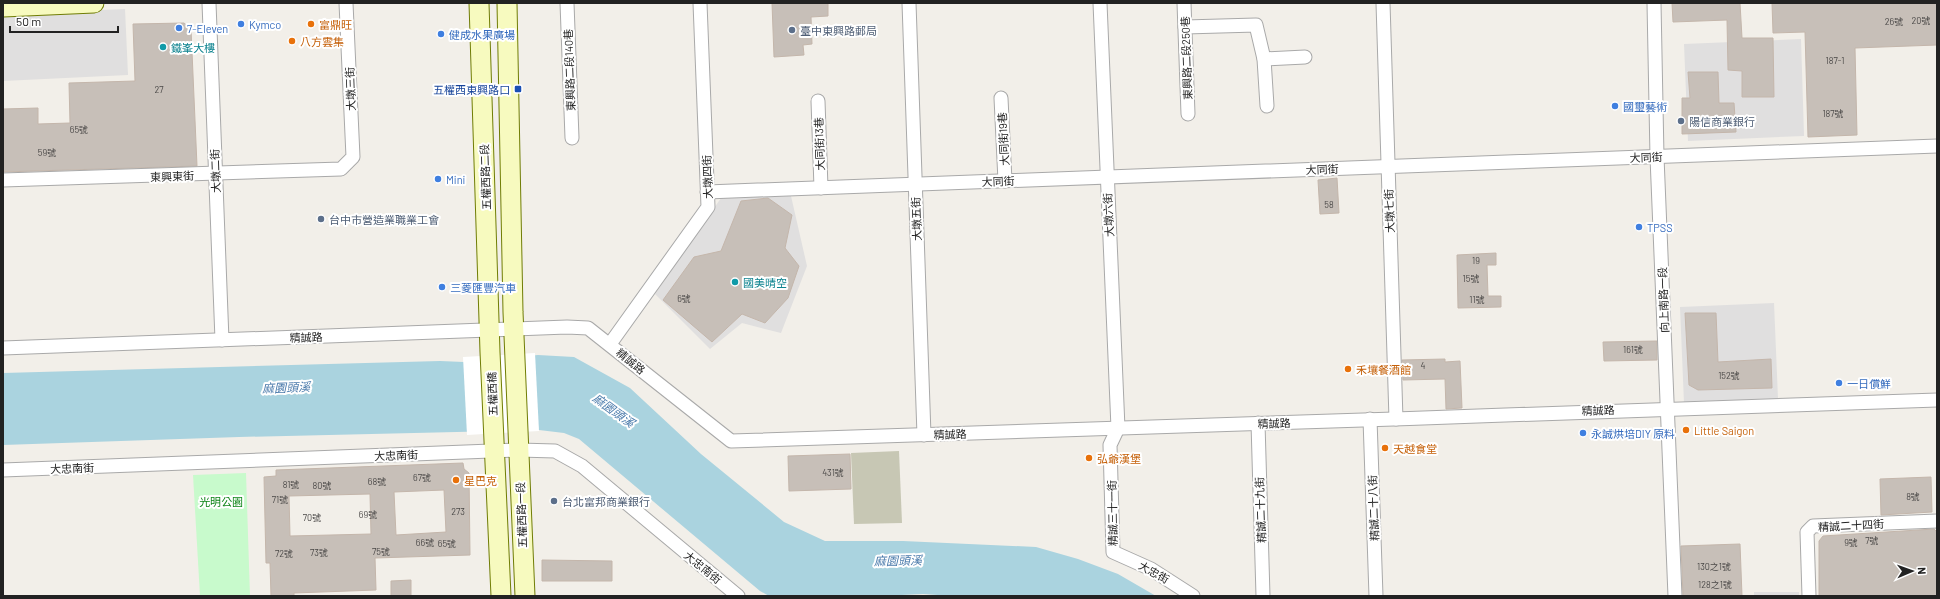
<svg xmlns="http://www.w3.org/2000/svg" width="1940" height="599" font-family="Barlow,'Noto Sans TC',sans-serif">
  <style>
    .residential { fill: #e0dfdf }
    .construction { fill: #c7c7b4 }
    .park { fill: #c8facc }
    .water { fill: #aad3df }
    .pier { fill: #fff }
    .building { fill: #c7bfb8; stroke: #c4b6ab; fill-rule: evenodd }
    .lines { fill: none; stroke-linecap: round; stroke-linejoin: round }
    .street-casing { stroke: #a9a9a9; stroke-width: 15 }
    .secondary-casing { stroke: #707d05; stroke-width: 21 }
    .street { stroke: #fff; stroke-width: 13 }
    .secondary { stroke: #f7fabf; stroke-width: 19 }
    .shop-dot { fill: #3f7fe0; stroke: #fff; stroke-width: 1.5 }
    .food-dot { fill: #e8710a; stroke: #fff; stroke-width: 1.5 }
    .service-dot { fill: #5c6f8a; stroke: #fff; stroke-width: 1.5 }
    .culture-dot { fill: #0f9aa8; stroke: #fff; stroke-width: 1.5 }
    .transit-dot { fill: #1a4fb4; stroke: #fff; stroke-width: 1.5 }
    .labels { text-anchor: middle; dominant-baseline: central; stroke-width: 4; stroke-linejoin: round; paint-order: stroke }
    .number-label { font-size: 9px; fill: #4b4948 }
    .shop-label { font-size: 11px; fill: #366cbe; stroke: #fff; text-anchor: start }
    .food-label { font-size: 11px; fill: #c56008; stroke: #fff; text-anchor: start }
    .service-label { font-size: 11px; fill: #4e5e75; stroke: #fff; text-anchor: start }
    .culture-label { font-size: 11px; fill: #0d838f; stroke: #fff; text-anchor: start }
    .street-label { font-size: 11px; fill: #222; stroke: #fff }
    .transit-label { font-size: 11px; fill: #164399; stroke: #fff; text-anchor: end }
    .park-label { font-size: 11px; fill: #0c8416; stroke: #fff }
    .water-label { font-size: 12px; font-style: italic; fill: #4a7aab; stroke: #fff }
  </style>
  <rect width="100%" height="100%" fill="#f2efe9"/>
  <g class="residential">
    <polygon points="125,9 128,75 3,81 3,14"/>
    <polygon points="1801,39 1804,136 1688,141 1684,44"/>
    <polygon points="791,196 807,266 781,333 742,323 710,349 655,294 721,198"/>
    <polygon points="1774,303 1778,399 1684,403 1680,307"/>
    <rect x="1754" y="592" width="45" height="4"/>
  </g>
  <polygon class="construction" points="899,451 902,523 854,524 851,453"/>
  <polygon class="park" points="246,473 250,596 200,596 193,475"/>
  <polygon class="water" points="538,355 574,357 630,388 701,454 784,522 825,541 903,541 1036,547 1078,559 1118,574 1156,596 952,596 923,594 880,596 769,596 760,591 579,439 564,433 539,430 239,437 3,445 3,373 440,361 464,362"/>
  <polygon class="pier" points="535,353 539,431 467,435 463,357"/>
  <g class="building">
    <polygon points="772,3 828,3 828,16 811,17 812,44 803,45 804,55 774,57"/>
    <polygon points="1672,3 1740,3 1742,38 1773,38 1774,97 1742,97 1742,71 1728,70 1727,20 1673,22"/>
    <polygon points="1772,3 1937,3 1937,45 1855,48 1857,135 1808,137 1805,32 1773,33"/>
    <polygon points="184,23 191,29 197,166 3,172 3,109 38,108 38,124 70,123 69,83 135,81 133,24"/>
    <polygon points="1688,72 1718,72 1719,103 1734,103 1736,132 1682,134 1682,98 1690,98"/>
    <polygon points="1337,178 1339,213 1320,214 1318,180"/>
    <polygon points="768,198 792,215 785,248 799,266 788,298 765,323 742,314 712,342 663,300 694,257 721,251 741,201"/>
    <polygon points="1496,253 1496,265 1487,265 1488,296 1501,296 1501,307 1458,308 1457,255"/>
    <polygon points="1685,313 1716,313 1718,362 1771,359 1772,388 1698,390 1689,385"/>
    <polygon points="1657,341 1657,360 1604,361 1603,342"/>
    <polygon points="1445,359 1445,362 1460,361 1462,408 1446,409 1445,379 1403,380 1402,360"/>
    <polygon points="850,454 851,489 789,491 788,456"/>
    <path d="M463,463L464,469L469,473L470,555L375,558L376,590L294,593V596H271L270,563H266L264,477L276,476V470ZM444,490L446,532L396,535L394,492ZM370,494L371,534L290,536L289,496Z"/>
    <polygon points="1931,477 1932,512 1881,515 1880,479"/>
    <polygon points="1934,529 1937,532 1937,596 1819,596 1819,541 1823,536"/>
    <polygon points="1740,544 1742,596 1683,596 1681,546"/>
    <polygon points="542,560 612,561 612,581 542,581"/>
    <polygon points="411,580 411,596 391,596 391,581"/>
  </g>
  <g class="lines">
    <defs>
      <g id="street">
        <polyline points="209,3 222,340"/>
        <polyline points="567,3 572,138"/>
        <polyline points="909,3 924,435"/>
        <polyline points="1100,3 1118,428 1110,445 1113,552 1151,569 1193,596"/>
        <polyline points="1184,3 1188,114"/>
        <polyline points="1383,3 1396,419"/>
        <polyline points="1654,3 1657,157 1675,596"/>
        <polyline points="1185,27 1256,25 1264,59 1267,106"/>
        <polyline points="1264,59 1305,57"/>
        <polyline points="1001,98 1005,181"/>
        <polyline points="818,101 821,188"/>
        <polyline points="3,180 341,169 353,157 346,3"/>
        <polyline points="707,192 1937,146"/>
        <polyline points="610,344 708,207 700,3"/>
        <path d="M3,348L567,327L588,328L731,441C1133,431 1535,412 1937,400"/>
        <polyline points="1370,419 1376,596"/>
        <polyline points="1258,423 1263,596"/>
        <polyline points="3,470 519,450 555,451 582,466 738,596"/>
        <polyline points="1809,596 1807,532 1813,526 1937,521"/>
      </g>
      <g id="secondary">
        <polyline points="479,3 490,352 501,596"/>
        <polyline points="507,3 513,312 525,596"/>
        <polyline points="3,7 94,3"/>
      </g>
    </defs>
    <use href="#street" class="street-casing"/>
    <use href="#secondary" class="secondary-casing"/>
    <use href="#street" class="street"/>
    <use href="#secondary" class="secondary"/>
  </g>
  <g class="shop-dot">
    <circle cx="241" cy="24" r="4"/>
    <circle cx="179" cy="28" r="4"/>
    <circle cx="441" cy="34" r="4"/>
    <circle cx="1615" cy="106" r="4"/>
    <circle cx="438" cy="179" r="4"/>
    <circle cx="1639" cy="227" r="4"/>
    <circle cx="442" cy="287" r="4"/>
    <circle cx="1839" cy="383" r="4"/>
    <circle cx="1583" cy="433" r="4"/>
  </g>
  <g class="food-dot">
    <circle cx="311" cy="24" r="4"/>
    <circle cx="292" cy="41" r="4"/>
    <circle cx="1348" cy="369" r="4"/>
    <circle cx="1686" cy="430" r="4"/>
    <circle cx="1385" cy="448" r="4"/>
    <circle cx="1089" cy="458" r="4"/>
    <circle cx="456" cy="480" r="4"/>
  </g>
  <g class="service-dot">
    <circle cx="792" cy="30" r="4"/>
    <circle cx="1681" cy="121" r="4"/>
    <circle cx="321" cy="219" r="4"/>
    <circle cx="554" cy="501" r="4"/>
  </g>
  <g class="culture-dot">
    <circle cx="163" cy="47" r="4"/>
    <circle cx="735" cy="282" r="4"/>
  </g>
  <rect class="transit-dot" x="514" y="85" width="8" height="8" rx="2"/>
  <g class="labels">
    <g class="number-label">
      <text x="1921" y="20">20號</text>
      <text x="1894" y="21">26號</text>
      <text x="1835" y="60">187-1</text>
      <text x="159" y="89">27</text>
      <text x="1833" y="113">187號</text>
      <text x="79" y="129">65號</text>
      <text x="47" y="152">59號</text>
      <text x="1329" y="204">58</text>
      <text x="1476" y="260">19</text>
      <text x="1471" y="278">15號</text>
      <text x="684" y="298">6號</text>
      <text x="1477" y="299">11號</text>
      <text x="1633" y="349">161號</text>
      <text x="1423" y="365">4</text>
      <text x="1729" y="375">152號</text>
      <text x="833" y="472">431號</text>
      <text x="422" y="477">67號</text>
      <text x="377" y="481">68號</text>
      <text x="291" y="484">81號</text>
      <text x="322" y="485">80號</text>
      <text x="1913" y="496">8號</text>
      <text x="280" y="499">71號</text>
      <text x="458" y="511">273</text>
      <text x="368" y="514">69號</text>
      <text x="312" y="517">70號</text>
      <text x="1872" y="540">7號</text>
      <text x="425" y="542">66號</text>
      <text x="1851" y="542">9號</text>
      <text x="447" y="543">65號</text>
      <text x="381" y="551">75號</text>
      <text x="319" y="552">73號</text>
      <text x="284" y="553">72號</text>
      <text x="1714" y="566">130之1號</text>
      <text x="1715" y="584">128之1號</text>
    </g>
    <g class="shop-label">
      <text x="249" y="24">Kymco</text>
      <text x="187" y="28">7-Eleven</text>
      <text x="449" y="34">健成水果廣場</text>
      <text x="1623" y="106">國璽藝術</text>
      <text x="446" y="179">Mini</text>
      <text x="1647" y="227">TPSS</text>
      <text x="450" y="287">三菱匯豐汽車</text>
      <text x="1847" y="383">一日償鮮</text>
      <text x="1591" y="433">永誠烘培DIY 原料</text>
    </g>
    <g class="food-label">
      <text x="319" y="24">富鼎旺</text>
      <text x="300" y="41">八方雲集</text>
      <text x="1356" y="369">禾壤餐酒館</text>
      <text x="1694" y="430">Little Saigon</text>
      <text x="1393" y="448">天越食堂</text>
      <text x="1097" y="458">弘爺漢堡</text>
      <text x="464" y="480">星巴克</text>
    </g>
    <g class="service-label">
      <text x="800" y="30">臺中東興路郵局</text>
      <text x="1689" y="121">陽信商業銀行</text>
      <text x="329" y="219">台中市營造業職業工會</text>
      <text x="562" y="501">台北富邦商業銀行</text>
    </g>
    <g class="culture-label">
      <text x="171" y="47">鐵峯大樓</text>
      <text x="743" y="282">國美晴空</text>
    </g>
    <g class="street-label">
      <text transform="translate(1186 58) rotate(-92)">東興路二段250巷</text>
      <text transform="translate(569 70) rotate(-92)">東興路二段140巷</text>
      <text transform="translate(350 89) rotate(-92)">大墩三街</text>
      <text transform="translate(1003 139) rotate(-93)">大同街19巷</text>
      <text transform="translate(819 144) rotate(-92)">大同街13巷</text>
      <text transform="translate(1646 157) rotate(-2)">大同街</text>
      <text transform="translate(1322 169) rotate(-2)">大同街</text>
      <text transform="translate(215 171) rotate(-92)">大墩二街</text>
      <text transform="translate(172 176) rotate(-2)">東興東街</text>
      <text transform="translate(485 177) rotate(-92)">五權西路二段</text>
      <text transform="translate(707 177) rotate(-92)">大墩四街</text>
      <text transform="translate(998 181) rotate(-2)">大同街</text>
      <text transform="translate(1389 211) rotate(-92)">大墩七街</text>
      <text transform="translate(1108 215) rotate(-93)">大墩六街</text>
      <text transform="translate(916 219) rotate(-92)">大墩五街</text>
      <text transform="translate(1663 300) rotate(-92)">向上南路一段</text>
      <text transform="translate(306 337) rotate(-2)">精誠路</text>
      <text transform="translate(631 361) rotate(39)">精誠路</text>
      <text transform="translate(492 394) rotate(-92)">五權西橋</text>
      <text transform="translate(1598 410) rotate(-2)">精誠路</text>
      <text transform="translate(1274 423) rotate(-2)">精誠路</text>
      <text transform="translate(950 434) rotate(-2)">精誠路</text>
      <text transform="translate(396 455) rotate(-2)">大忠南街</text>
      <text transform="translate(72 468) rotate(-2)">大忠南街</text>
      <text transform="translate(1373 508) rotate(-92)">精誠二十八街</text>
      <text transform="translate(1260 510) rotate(-92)">精誠二十九街</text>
      <text transform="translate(1112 513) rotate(-91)">精誠三十一街</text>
      <text transform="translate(521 515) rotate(-92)">五權西路一段</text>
      <text transform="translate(1851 525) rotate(-3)">精誠二十四街</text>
      <text transform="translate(703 567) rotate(39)">大忠南街</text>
      <text transform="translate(1154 572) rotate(29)">大忠街</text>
    </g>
    <g class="transit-label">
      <text x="510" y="89">五權西東興路口</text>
    </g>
    <g class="park-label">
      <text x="221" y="501">光明公園</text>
    </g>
    <g class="water-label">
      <text transform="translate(286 387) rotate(-2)">麻園頭溪</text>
      <text transform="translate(614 410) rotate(36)">麻園頭溪</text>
      <text transform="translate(898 560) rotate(-1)">麻園頭溪</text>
    </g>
  </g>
  <rect width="1940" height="599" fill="none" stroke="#222222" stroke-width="8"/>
  <g transform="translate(1912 571) rotate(88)" stroke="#ffffff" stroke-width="3" paint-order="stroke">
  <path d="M0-3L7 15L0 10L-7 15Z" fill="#222222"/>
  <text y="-6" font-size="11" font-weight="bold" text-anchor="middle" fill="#222222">N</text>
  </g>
  <path d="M10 26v6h108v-6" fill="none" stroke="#222222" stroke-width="2"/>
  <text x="16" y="26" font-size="12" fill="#222222" stroke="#ffffff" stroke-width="3" paint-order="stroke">50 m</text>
</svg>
